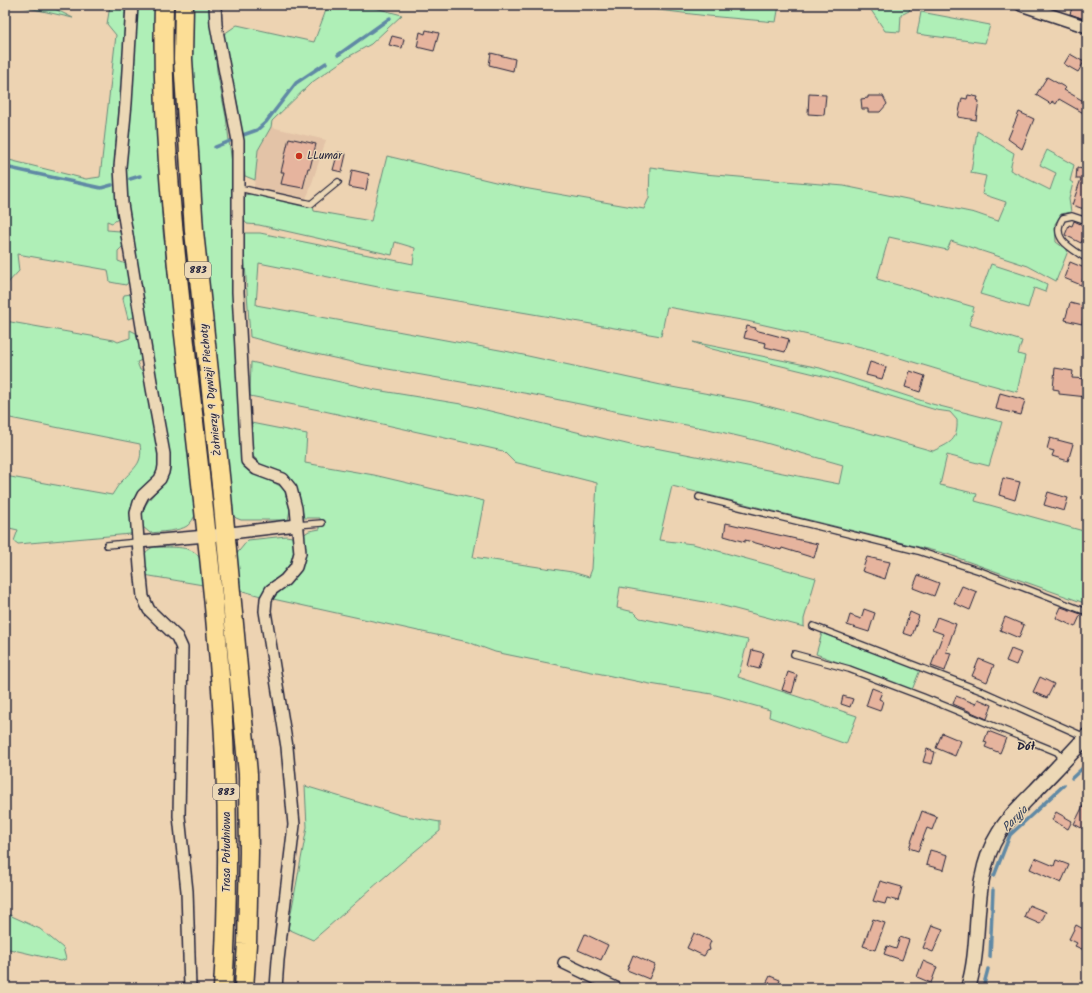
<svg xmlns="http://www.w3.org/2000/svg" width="1092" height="993" font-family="Kalam,sans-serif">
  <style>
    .built { fill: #e3c3a7 }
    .green { fill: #afefb7; stroke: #688879 }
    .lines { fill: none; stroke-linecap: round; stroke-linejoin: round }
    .stream { stroke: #6089a5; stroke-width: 3.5 }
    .building { fill: #e6b49e; stroke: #22223b }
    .service-casing { stroke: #22223b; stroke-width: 8 }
    .minor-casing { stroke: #22223b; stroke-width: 14 }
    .tertiary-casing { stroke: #22223b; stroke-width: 17 }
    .trunk-casing { stroke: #22223b; stroke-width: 21 }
    .service { stroke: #ecd8b6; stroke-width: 5.5 }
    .minor { stroke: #ecd8b6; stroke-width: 11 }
    .tertiary { stroke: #ecd8b6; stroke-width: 14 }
    .trunk { stroke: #fcde96; stroke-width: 18 }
    .poi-dot { fill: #c8321e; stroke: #ecd8b6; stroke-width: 1.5 }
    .labels { text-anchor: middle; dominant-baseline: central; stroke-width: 3; stroke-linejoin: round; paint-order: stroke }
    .shield { fill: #ecd8b6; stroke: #5f5960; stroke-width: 1 }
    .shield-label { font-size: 10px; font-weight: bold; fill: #22223b }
    .poi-label { font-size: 11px; fill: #22223b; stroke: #ecd8b6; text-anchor: start }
    .street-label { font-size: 11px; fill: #22223b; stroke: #ecd8b6 }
    .neighbourhood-label { font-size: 12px; font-weight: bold; fill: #22223b; stroke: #ecd8b6 }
    .water-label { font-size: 12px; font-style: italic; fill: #37445e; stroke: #ecd8b6 }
  </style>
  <rect width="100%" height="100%" fill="#edd3b2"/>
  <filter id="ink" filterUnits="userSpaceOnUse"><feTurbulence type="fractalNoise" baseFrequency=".025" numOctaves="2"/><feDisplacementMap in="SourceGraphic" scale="8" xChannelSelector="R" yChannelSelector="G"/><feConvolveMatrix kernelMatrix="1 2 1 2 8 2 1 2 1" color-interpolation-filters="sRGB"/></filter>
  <g filter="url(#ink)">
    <polygon class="built" points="271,127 326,140 309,192 306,198 254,187 258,150"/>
    <g class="green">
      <polygon points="16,5 47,5 73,18"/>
      <path d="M135,5H156V106L163,231L196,513C194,518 191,523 187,526C180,531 159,532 150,533L142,526C137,491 180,489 168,456L124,191L126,153Z"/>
      <polygon points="190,5 211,5 217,71 226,117 233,171 234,333 242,461 250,470 280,486 285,492 290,510 288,520 241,520 236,518 230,512 205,260 189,47"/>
      <polygon points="328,5 364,5 402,15 371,44 348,57 311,83 272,121 271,127 258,150 255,180 245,176 238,107 221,36 237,25 314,42"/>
      <polygon points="617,5 779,5 776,22 708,16"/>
      <polygon points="869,5 911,5 909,11 901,15 900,32 885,31 871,10"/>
      <polygon points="110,6 119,7 125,11 122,103 119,109 115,171 118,219 112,223 107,221 107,230 120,231 123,246 118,251 118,261 126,264 129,281 126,285 110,282 108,270 17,254 19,271 5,286 5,159 86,179 100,177 116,35 107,24"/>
      <polygon points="921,12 990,25 985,43 917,34"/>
      <path d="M977,131L1014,153L1010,170L1050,190L1056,173L1040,165L1047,150L1074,165L1070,181L1073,183L1069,199L1071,212L1061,214L1055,224L1056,242L1068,251L1056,281L1028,266L951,241L947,250L889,237L877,279L974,307L969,325L1022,341L1018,354L1025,356L1017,392L966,378L870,349L747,321L667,307L661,336L393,290L259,263L256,305L505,351L661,385L752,402L873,434L933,451C950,443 958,441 957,420L950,412L936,410L831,378L712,349L693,342L820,368L932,404L1002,422L989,466L947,455L940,485L977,494L975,501L1087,532V604L947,554L672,486L659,540L693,544L816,578L804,619V627L716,604L620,587L617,608L634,612L640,618L748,640L738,677L857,716L846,744L769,717L770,710L712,694L650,684L495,652L468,642L273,599C279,590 289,586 296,577C306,566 304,549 303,535L309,531L320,529V518H304L301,505L253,456L251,445V423L307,434L305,463L374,475L484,501L473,557L572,572L589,577L592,569L597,483L514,462L503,451L324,411L250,396L251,362L376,390L461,404L643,448L650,447L839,484L843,465L759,441L708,429L654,419L535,395L365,365L294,349L250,337L243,233H260L413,264L415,248L395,242L392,255L259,225L247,224L242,218L244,195L251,194L306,207L313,206L314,211L371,221L387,156L512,186L644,209L649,198L650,167L704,174L844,186L975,213L998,221L1006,202L982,194L986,176L971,173Z"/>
      <polygon points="991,264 1034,278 1047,284 1045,292 1034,288 1028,308 980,294"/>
      <polygon points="131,294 135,317 128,319 123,299 124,295"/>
      <path d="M5,321L114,340L118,342L130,338V330L136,333L142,360L137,362L140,370L145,371L160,462V471L132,506L133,528L131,534L18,544L14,541L18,530L5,527V476L112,495C116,489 119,483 124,479C136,466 143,463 140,444L5,417Z"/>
      <path d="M286,536L292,537C293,544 294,550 293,556C291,568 269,585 261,596L239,590L235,556L248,540Z"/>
      <path d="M154,547C167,548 191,544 199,557C202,562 202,579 203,585L144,575C144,562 140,552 154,547Z"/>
      <polygon points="822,633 920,670 912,690 816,654"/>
      <path d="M305,786L400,815L440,822V831C396,865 355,904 313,940L288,929L307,827Z"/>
      <polygon points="5,913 40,929 63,948 66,959 61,961 5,948"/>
    </g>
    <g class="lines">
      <g class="stream">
        <polyline points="338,55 390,18"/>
        <polyline points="243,135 257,130 266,122 296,83 326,63"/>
        <polyline points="215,147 230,141"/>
        <polyline points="5,167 101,188 112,185"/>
        <polyline points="130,179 140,176"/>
        <polyline points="1072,778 1087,764"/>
        <polyline points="994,876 1010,835 1064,785"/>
        <polyline points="990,957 993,890"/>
        <polyline points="983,988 988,969"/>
      </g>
    </g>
    <g class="building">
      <polygon points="1073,5 1087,5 1087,20 1070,14"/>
      <polygon points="426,30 439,33 434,51 417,47 420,32 425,34"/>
      <polygon points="392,36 404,39 402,48 389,45"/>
      <polygon points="491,53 515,59 513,71 489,65"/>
      <polygon points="1070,54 1084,62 1078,72 1064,64"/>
      <polygon points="1047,77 1066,88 1064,90 1087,103 1087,115 1059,99 1056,104 1052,101 1051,104 1036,95"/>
      <polygon points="809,94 826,95 824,115 808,114"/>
      <polygon points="968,95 978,97 977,100 979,101 976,120 958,117 962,98 967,99"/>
      <polygon points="868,96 883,96 887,104 880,112 868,112 868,109 862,109 861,99 868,98"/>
      <polygon points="1019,112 1034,119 1022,149 1008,139"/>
      <polygon points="289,138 316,144 310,168 308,168 303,188 281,184 284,172 281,172"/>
      <polygon points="338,152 346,154 342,172 333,170"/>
      <polygon points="1085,165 1087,165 1087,210 1072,205 1081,179 1076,179 1077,168 1084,169"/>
      <polygon points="352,170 369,174 366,190 349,187"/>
      <polygon points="1074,221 1087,227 1087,230 1081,243 1065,235 1069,225 1072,226"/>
      <polygon points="1070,262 1087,269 1081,285 1064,278"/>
      <polygon points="1070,303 1086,307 1082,324 1065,320"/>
      <polygon points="747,326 756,328 755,330 789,339 785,352 765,347 766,343 744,338"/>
      <polygon points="870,362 886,367 882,379 866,375"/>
      <polygon points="1055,368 1073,371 1072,378 1087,379 1087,397 1059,394 1059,390 1053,389"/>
      <polygon points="910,371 925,376 920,392 905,387"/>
      <polygon points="1000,393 1025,400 1021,415 996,409"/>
      <polygon points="1050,438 1073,444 1068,461 1052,456 1054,451 1047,449"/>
      <polygon points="1003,478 1020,482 1015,500 999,495"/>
      <polygon points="1048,492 1068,498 1064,511 1044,505"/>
      <polygon points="726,523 818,544 814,558 782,548 781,550 745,540 745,542 724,536"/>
      <polygon points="867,557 890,562 885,579 862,571"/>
      <polygon points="918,575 939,583 934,596 913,588"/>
      <polygon points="962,586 977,592 970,610 954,603"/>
      <polygon points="1061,607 1081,614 1075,627 1056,618"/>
      <polygon points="864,609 875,613 869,632 847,625 850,615 861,619"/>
      <polygon points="910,612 919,616 912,636 903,633"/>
      <polygon points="937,617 956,624 946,652 951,653 945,671 931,666 943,634 932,630"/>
      <polygon points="1005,617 1024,625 1019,638 1000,630"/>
      <polygon points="1011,649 1021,653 1016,665 1006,661"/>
      <polygon points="752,650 764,653 759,669 748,666"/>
      <polygon points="979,659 994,665 987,682 972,676"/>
      <polygon points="788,672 797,675 792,693 782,690"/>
      <polygon points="1040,677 1054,684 1047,698 1033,692"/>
      <polygon points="872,688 882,692 879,699 883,701 880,711 866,706"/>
      <polygon points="843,696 853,699 850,707 841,704"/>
      <polygon points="956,696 976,704 978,699 992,705 987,719 953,704"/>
      <polygon points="988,731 1006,738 1000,753 985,747 987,743 984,742"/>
      <polygon points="942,733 961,741 955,756 936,748"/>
      <polygon points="927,749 935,752 932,764 923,762"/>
      <polygon points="1087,798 1087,831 1074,824"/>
      <polygon points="922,811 937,817 932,830 927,828 918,851 909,848"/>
      <polygon points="1056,812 1072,821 1068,829 1052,820"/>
      <polygon points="930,850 948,855 944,870 926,865"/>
      <polygon points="1035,858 1054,866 1056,860 1069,865 1061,883 1030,869"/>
      <polygon points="880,881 902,887 898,901 887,898 885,904 873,901"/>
      <polygon points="1029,905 1046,912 1040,924 1024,917"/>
      <polygon points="873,919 885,923 875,950 863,946"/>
      <polygon points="932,925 943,929 933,952 923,948"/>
      <polygon points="1076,925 1087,931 1087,944 1084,950 1075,946 1077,943 1069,939"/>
      <polygon points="694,933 711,941 709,946 710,950 707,951 704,956 687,948"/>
      <polygon points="585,934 608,945 601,960 578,950"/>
      <polygon points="900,937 909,940 902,960 884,954 887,946 896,949"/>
      <polygon points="633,955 655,965 649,979 627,970"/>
      <polygon points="923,961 937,967 931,983 917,977"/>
      <polygon points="770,976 780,980 777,988 764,988"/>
    </g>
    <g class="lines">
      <defs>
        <g id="service">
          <polyline points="239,188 311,204 338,182"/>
          <path d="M1087,221L1072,216L1063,218C1049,239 1073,249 1087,259"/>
          <polyline points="699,497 918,551 980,571 1087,612"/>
          <polyline points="297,525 322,523"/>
          <polyline points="107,545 138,542"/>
          <polyline points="813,626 984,692 1085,737"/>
          <polyline points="794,654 849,669 923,697 1057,752 1064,760"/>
        </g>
        <g id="minor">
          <polyline points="132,5 126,103 120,167 122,204 152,388 164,454 164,466 163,472 160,479 143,495 139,503 136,513 140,567 143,597 149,610 177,637 182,648 179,816 187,891 190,988"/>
          <polyline points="215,5 216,25 238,141 238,292 247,461 256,469 283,479 291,489 296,508 300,553 296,567 285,580 271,590 266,599 265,611 287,747 294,825 278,960 276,988"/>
          <polyline points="1021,5 1087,27"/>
          <polyline points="138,542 206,536 297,525"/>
          <polyline points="564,963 616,988"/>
        </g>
        <path id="tertiary" d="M968,988C979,953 975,915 982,879C985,863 990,847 999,833C1008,818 1022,804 1035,791C1052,773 1070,755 1087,736"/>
        <g id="trunk">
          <path d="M164,5C161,113 172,220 183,326C194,423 206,520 215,617C227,741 231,863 223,988"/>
          <polyline points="184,5 183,59 194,231 221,485 248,774 249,852 247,944 244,988"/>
        </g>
      </defs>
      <use href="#service" class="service-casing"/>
      <use href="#minor" class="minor-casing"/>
      <use href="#tertiary" class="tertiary-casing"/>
      <use href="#trunk" class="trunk-casing"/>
      <use href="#service" class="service"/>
      <use href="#minor" class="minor"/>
      <use href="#tertiary" class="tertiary"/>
      <use href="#trunk" class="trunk"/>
    </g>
  </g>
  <circle class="poi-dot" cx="299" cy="156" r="4"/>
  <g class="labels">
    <g class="shield">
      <rect x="185" y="262" width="26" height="16" rx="3"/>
      <rect x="213" y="784" width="26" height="16" rx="3"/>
    </g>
    <g class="shield-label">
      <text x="198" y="270">883</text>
      <text x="226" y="792">883</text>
    </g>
    <g class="poi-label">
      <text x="307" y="156">LLumar</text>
    </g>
    <g class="street-label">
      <text transform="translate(211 390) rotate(-96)">Żołnierzy 9 Dywizji Piechoty</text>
      <text transform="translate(227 852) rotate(-90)">Trasa Południowa</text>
    </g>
    <g class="neighbourhood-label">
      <text x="1026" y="746">Dół</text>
    </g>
    <g class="water-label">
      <text transform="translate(1015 819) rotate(-46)">Paryja</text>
    </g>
  </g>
  <rect width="1092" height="993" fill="none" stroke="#ecd8b6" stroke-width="20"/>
  <rect x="10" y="10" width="1072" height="973" fill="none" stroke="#22223b" stroke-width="1.5" filter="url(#ink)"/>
</svg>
